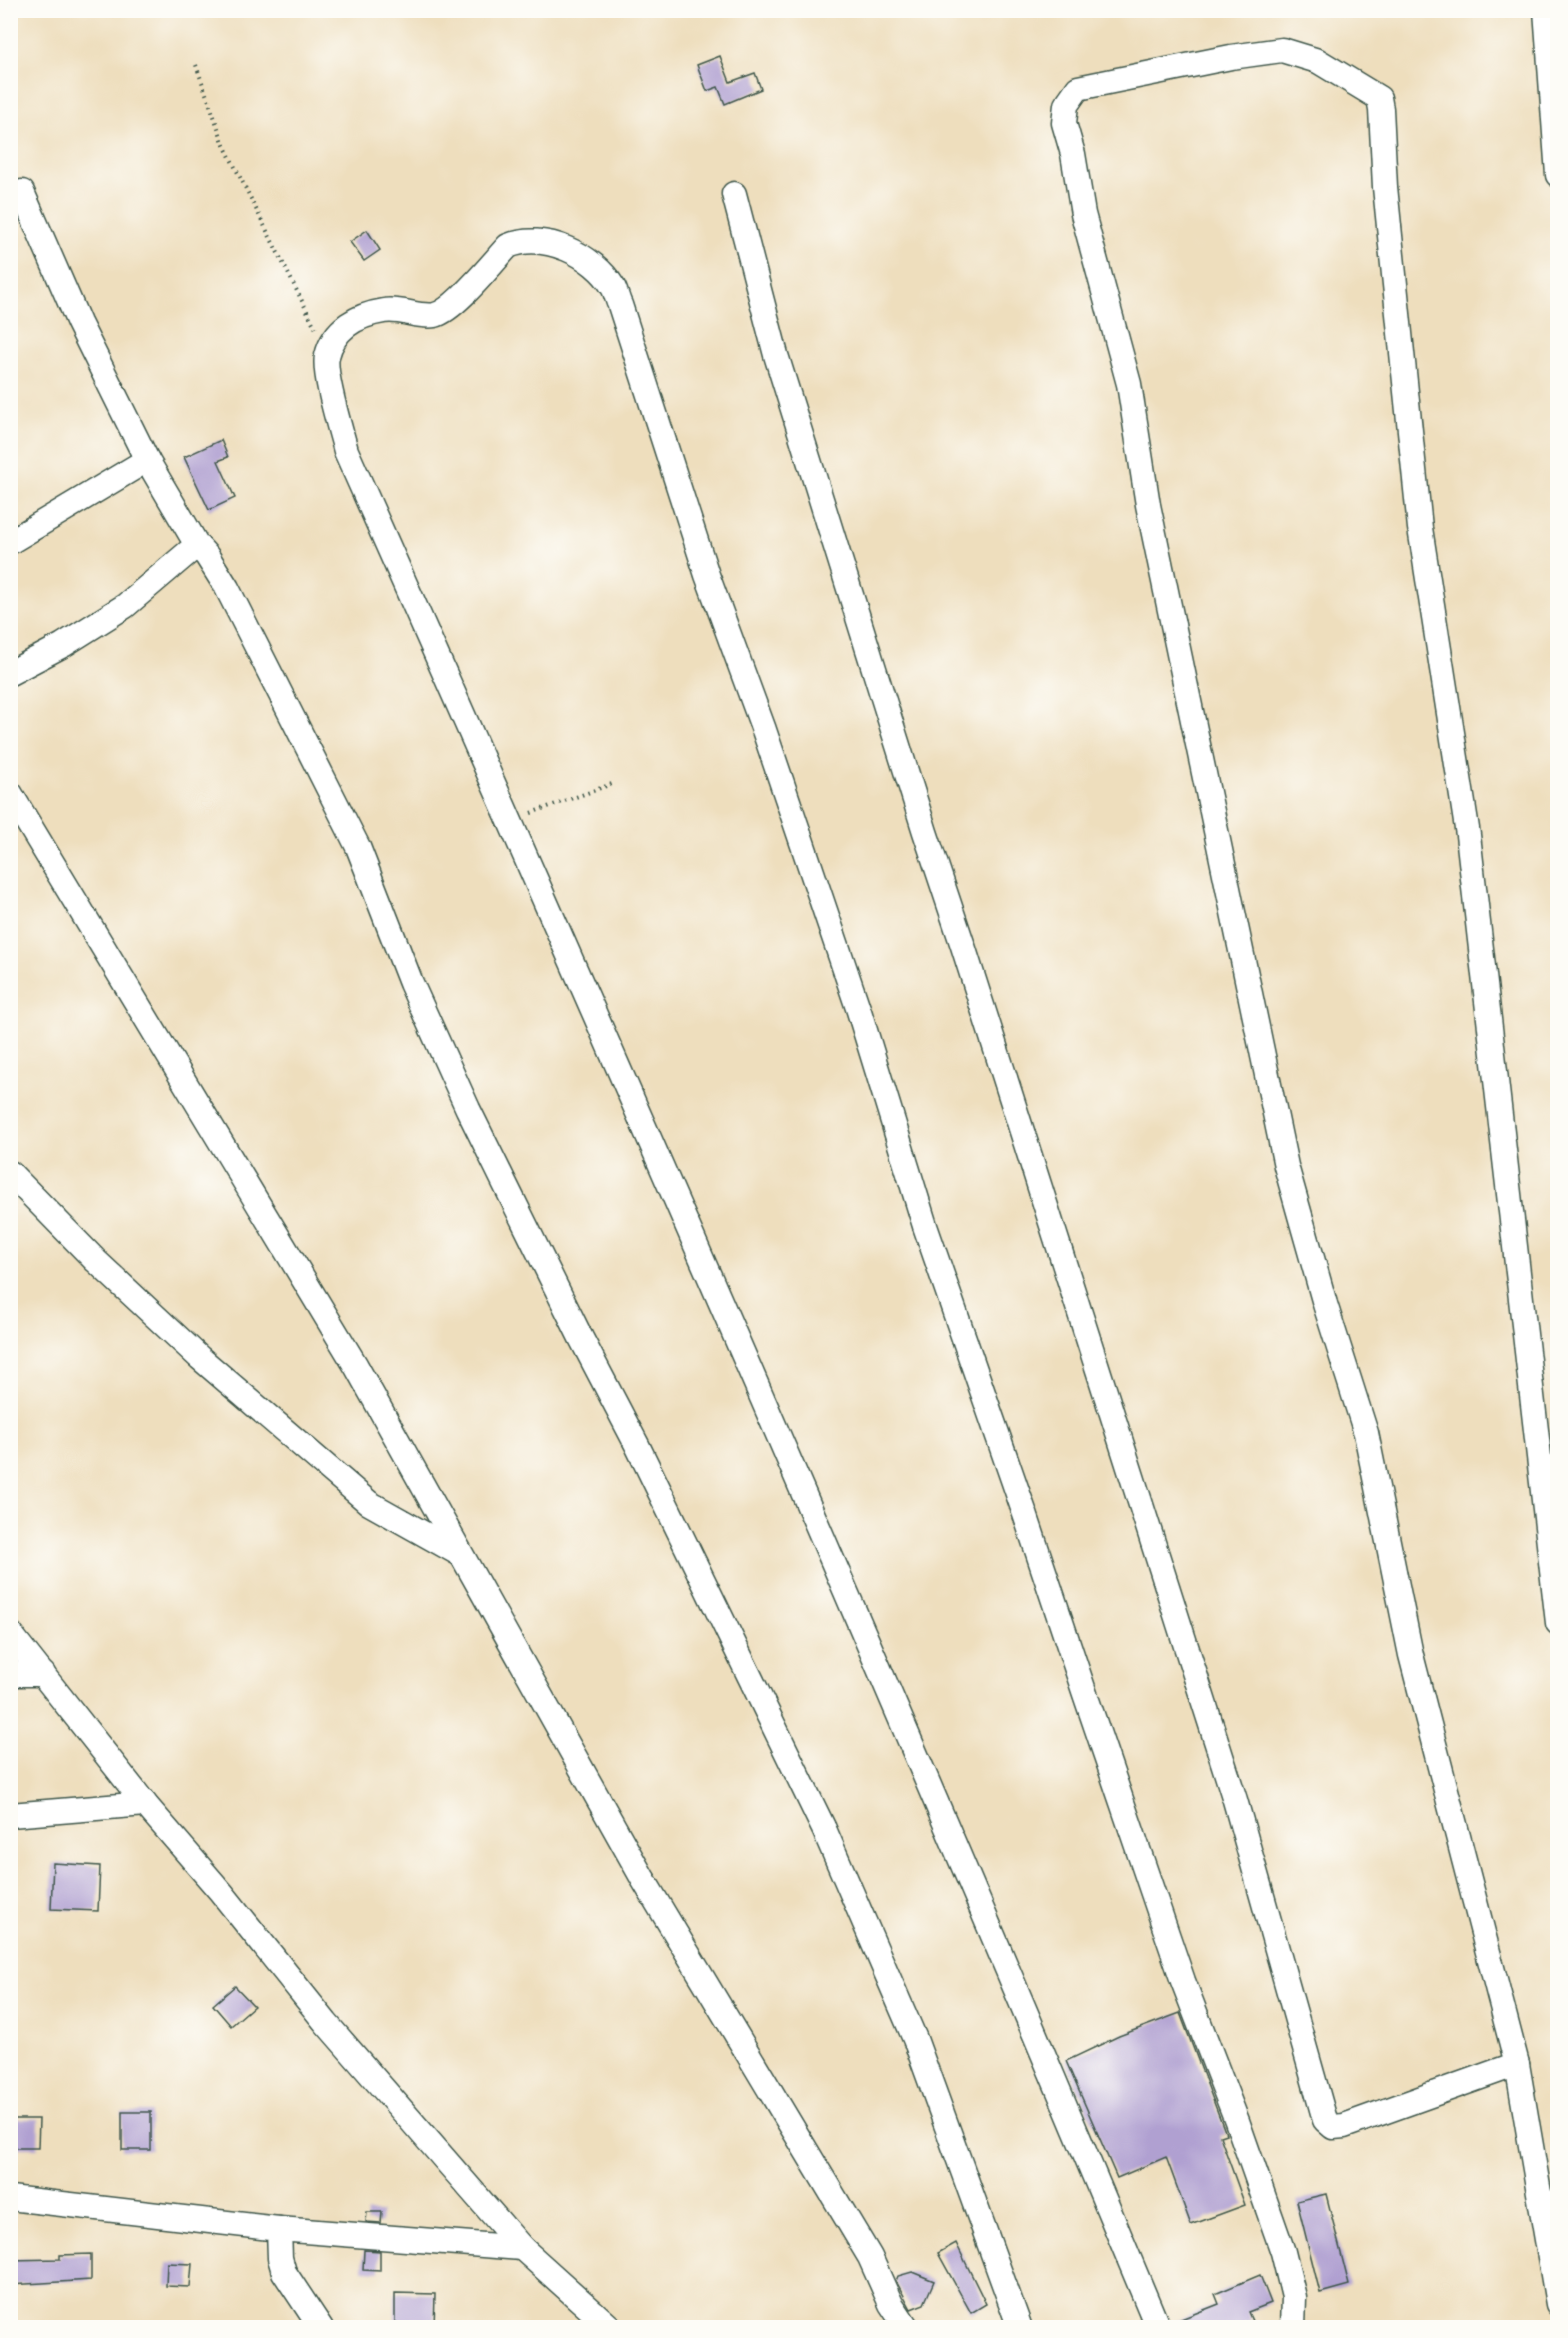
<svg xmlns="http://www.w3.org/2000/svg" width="1568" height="2338" font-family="'Indie Flower',sans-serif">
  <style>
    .building { fill: #b0a0d1 }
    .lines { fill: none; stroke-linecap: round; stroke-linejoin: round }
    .minor-casing { stroke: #3e5549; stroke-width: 27 }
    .path { stroke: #3e5549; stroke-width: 4; stroke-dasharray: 1.5 4.5; stroke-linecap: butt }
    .minor { stroke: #fff; stroke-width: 24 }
  </style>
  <rect width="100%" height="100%" fill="#fdfcf7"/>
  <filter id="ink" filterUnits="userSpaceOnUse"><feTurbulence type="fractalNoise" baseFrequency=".0167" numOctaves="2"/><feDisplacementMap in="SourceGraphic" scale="12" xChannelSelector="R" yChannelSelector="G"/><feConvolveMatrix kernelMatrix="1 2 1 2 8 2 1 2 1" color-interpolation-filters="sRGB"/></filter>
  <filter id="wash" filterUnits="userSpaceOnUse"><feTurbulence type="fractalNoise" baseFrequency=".008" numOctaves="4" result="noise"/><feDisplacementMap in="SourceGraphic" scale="24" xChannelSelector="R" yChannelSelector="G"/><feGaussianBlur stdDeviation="1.35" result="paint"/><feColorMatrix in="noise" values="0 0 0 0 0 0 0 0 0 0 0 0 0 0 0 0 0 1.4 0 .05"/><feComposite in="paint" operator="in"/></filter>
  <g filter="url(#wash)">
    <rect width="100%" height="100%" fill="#eedebd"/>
    <g id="blocks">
      <g class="building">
        <polygon points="720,56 730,82 755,73 761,89 725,104 718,87 707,91 697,65"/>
        <polygon points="367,230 380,250 364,261 350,242"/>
        <polygon points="221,440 228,457 218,461 235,498 209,510 184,457"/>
        <polygon points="53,1863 100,1866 98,1911 51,1909"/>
        <polygon points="235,1986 254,2006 231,2026 213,2005"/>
        <polygon points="1180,2013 1226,2134 1220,2136 1245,2205 1191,2225 1166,2157 1117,2178 1066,2061 1119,2036"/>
        <rect x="122" y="2112" width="29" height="38"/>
        <polygon points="10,2119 39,2119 38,2148 10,2148"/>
        <polygon points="1326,2194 1349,2285 1320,2293 1297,2201"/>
        <polygon points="367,2212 382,2212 381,2223 366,2222"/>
        <polygon points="956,2243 986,2304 971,2313 938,2253"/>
        <polygon points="364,2250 380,2251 380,2271 363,2270"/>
        <polygon points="91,2254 91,2280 10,2285 10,2260 60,2259 60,2255"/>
        <polygon points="167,2263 192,2264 190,2287 166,2286"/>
        <polygon points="912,2272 934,2281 924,2304 911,2309 896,2281 898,2276"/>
        <polygon points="1260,2275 1271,2303 1248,2312 1252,2321 1237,2328 1172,2328 1171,2323 1219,2304 1215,2294"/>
        <polygon points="395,2293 435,2294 434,2328 395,2328"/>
      </g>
    </g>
  </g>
  <g filter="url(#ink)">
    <use href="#blocks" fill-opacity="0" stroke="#3e5549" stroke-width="1.5"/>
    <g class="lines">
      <defs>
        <g id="minor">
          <polyline points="1546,10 1558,175"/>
          <polyline points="22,192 79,323 147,460"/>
          <polyline points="734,194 776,355 925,832 963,946 1235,1800 1325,2120 1333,2127 1344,2126 1517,2064"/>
          <polyline points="10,542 147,460 197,545 125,606 63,645 10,673"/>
          <polyline points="197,545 207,556 227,588 358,847 411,983 468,1109 581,1338 637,1445 824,1829 915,2039 1020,2328"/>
          <polyline points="10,793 356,1366 643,1879 870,2257 891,2304 907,2328"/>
          <polyline points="10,1173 96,1261 200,1358 369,1503 460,1554"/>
          <polyline points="1558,1623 1468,835 1420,528 1385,187 1381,109 1379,98 1318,61 1282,50 1231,57 1078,88 1066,105 1064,123 1073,154 1083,214 1129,384 1148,505 1286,1166 1325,1304 1366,1433 1411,1655 1517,2064 1558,2304"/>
          <polyline points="10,1633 145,1804 221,1892 326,2023 522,2248 611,2328"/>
          <polyline points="10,1674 43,1674"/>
          <polyline points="10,1815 145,1804"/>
          <polyline points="10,2198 279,2229 280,2258 284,2272 321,2328"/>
          <polyline points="279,2229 522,2248"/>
          <path d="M1158,2328C896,1698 623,1074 346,451C341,431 323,374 327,356C334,328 358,315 384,311C401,308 418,318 435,315C455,310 493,262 508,246C544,231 594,255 613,287C616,292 617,299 620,305L707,575L764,730L859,1011L925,1226L1025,1514L1085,1694L1183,1981L1237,2121L1283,2252L1294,2297L1293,2328"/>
        </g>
      </defs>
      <use href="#minor" class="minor-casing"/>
      <g class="path">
        <polyline points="196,65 224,145 316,329"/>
        <polyline points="531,813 612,784"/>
      </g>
      <use href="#minor" class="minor"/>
    </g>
  </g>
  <rect width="1568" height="2338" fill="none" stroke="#fdfcf7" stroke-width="36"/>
</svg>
